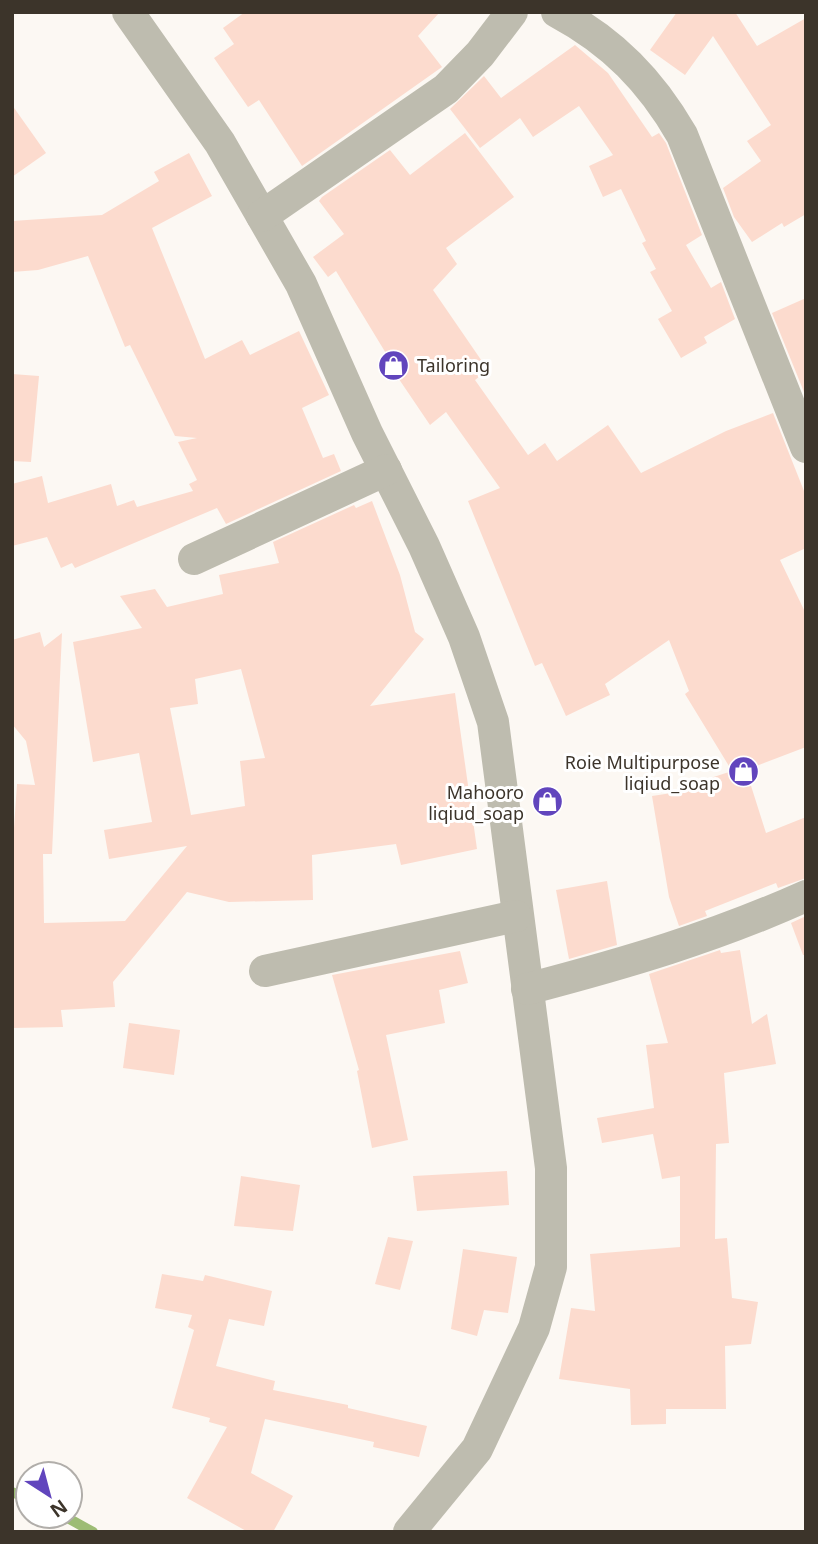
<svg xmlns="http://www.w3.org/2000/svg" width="818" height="1544" font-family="'Noto Sans',sans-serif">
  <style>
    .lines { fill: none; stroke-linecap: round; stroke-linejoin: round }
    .stream { stroke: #9dbc75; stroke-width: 10 }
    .building { fill: #fcdbce; fill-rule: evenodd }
    .street { stroke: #bebcaf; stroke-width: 32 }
    .labels { text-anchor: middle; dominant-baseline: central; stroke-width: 6; stroke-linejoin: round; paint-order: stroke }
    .poi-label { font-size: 18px; fill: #3c342a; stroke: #fff; text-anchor: end }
  </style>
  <rect width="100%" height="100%" fill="#fcf8f3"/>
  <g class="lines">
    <g class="stream">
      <polyline points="12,1492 28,1499"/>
      <polyline points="64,1516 93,1532"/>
    </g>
  </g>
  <g class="building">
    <polygon points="245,12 440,12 418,36 442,67 302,166 259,100 248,107 214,58 234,44 223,28"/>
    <polygon points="677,12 735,12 757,46 806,18 806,214 784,227 782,223 752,242 734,217 723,188 761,161 747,141 771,125 713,36 685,75 650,50"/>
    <polygon points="575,45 608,73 652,137 659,133 666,143 702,235 686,245 711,288 721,282 735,319 704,337 707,343 681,358 658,319 672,311 650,272 656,269 642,243 646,241 621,189 603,197 589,166 613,155 579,106 533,137 520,118 480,148 450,109 484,76 501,98"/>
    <polygon points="12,105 46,153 12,177"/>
    <polygon points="465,133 514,197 446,248 457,264 433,290 488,370 475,380 528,455 545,443 557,461 608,425 641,473 726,431 773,413 806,496 806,548 780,560 806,614 806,747 746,770 766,833 806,817 806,878 778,888 776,883 705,911 707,916 679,926 669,897 652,796 685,791 683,787 732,771 685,694 689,691 669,640 605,684 610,695 566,716 542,663 535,666 468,501 500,488 446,412 430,425 384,357 387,355 336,271 328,277 313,257 344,234 319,201 322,197 390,150 410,175"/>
    <polygon points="189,153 212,196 152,228 205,359 242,340 250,355 299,331 329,395 302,408 323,458 334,454 341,471 226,524 217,508 75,568 72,563 61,568 47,537 12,546 12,484 42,476 48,503 111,484 117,506 134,500 137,507 193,491 189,484 197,480 178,442 197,438 175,436 130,345 125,347 88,256 38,270 12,272 12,221 102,215 159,181 154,172"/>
    <polygon points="806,298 806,397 772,313"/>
    <polygon points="12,374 39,376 31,462 12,461"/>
    <path d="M372,501L400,575L415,632L424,639L370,706L455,693L477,849L401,865L396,844L312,855L313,900L229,902L187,892L113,982L115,1007L61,1010L63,1027L12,1028V857L17,784L35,785L26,741L12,724V640L40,632L44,647L62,633L52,854H43L44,923L125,921L187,846L109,859L104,830L152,822L139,753L93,762L73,642L142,628L120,596L155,589L167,607L223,594L219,575L279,563L273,542L354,505L356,508ZM241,669L265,758L240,761L245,806L191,815L170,708L198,704L195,679Z"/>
    <polygon points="607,881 617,945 569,959 556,890"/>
    <polygon points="806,916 806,955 803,955 791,923"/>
    <polygon points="720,950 721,953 740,950 752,1024 767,1014 776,1064 724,1073 729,1143 716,1144 715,1239 727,1238 732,1298 758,1302 751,1344 725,1346 726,1409 666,1409 666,1424 631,1425 630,1389 559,1379 571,1308 595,1311 590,1254 680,1247 680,1176 662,1179 653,1134 602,1143 597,1118 654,1108 646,1045 668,1043 649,974"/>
    <polygon points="460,951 468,983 439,990 445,1023 386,1035 408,1140 372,1148 357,1071 359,1070 332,975"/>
    <polygon points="129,1023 180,1030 174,1075 123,1068"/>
    <polygon points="507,1171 509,1205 417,1211 413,1176"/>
    <polygon points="241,1176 300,1185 293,1231 234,1226"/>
    <polygon points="388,1237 413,1241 400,1290 375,1284"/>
    <polygon points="463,1249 517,1257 508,1313 484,1310 477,1336 451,1329"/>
    <polygon points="162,1274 203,1281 205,1275 272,1291 264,1326 229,1319 216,1366 275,1381 273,1390 348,1405 348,1408 427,1426 419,1457 373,1447 374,1442 265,1419 251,1473 293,1496 273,1532 248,1532 187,1498 227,1427 209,1422 210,1418 172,1408 194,1330 188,1327 192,1315 155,1308"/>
  </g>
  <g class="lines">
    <g class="street">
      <polyline points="128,12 220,143 301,284 367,433 424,546 464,637 493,722 551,1168 551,1267 534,1328 477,1449 409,1532"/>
      <path d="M557,12C613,42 651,81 682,135L806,447"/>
      <polyline points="262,216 446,89 480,54 512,12"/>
      <polyline points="194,559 386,470"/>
      <polyline points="265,971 516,916"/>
      <path d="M527,989C626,963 712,938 806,896"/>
    </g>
  </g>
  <defs>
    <symbol id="shop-disc" viewBox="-11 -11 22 22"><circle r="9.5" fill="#6145bd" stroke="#fff"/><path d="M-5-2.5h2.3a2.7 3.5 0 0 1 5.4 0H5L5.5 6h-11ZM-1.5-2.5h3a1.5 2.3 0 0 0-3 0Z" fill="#fff"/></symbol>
  </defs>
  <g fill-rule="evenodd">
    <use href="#shop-disc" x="376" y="348" width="35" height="35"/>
    <use href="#shop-disc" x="726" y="754" width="35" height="35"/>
    <use href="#shop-disc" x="530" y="784" width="35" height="35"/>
  </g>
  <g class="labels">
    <g class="poi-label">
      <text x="417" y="365" text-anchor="start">Tailoring</text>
      <text x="720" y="762">Roie Multipurpose<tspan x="720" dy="21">liqiud_soap</tspan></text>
      <text x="524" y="792">Mahooro<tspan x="524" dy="21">liqiud_soap</tspan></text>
    </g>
  </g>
  <rect width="818" height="1544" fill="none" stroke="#3c342a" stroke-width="28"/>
  <g transform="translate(49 1495) rotate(144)"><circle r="33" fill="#ffffff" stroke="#b1aeaa" stroke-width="2"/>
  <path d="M0-5L12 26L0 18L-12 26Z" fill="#6145bd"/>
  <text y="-10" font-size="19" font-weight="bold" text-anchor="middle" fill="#3c342a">N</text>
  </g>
</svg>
